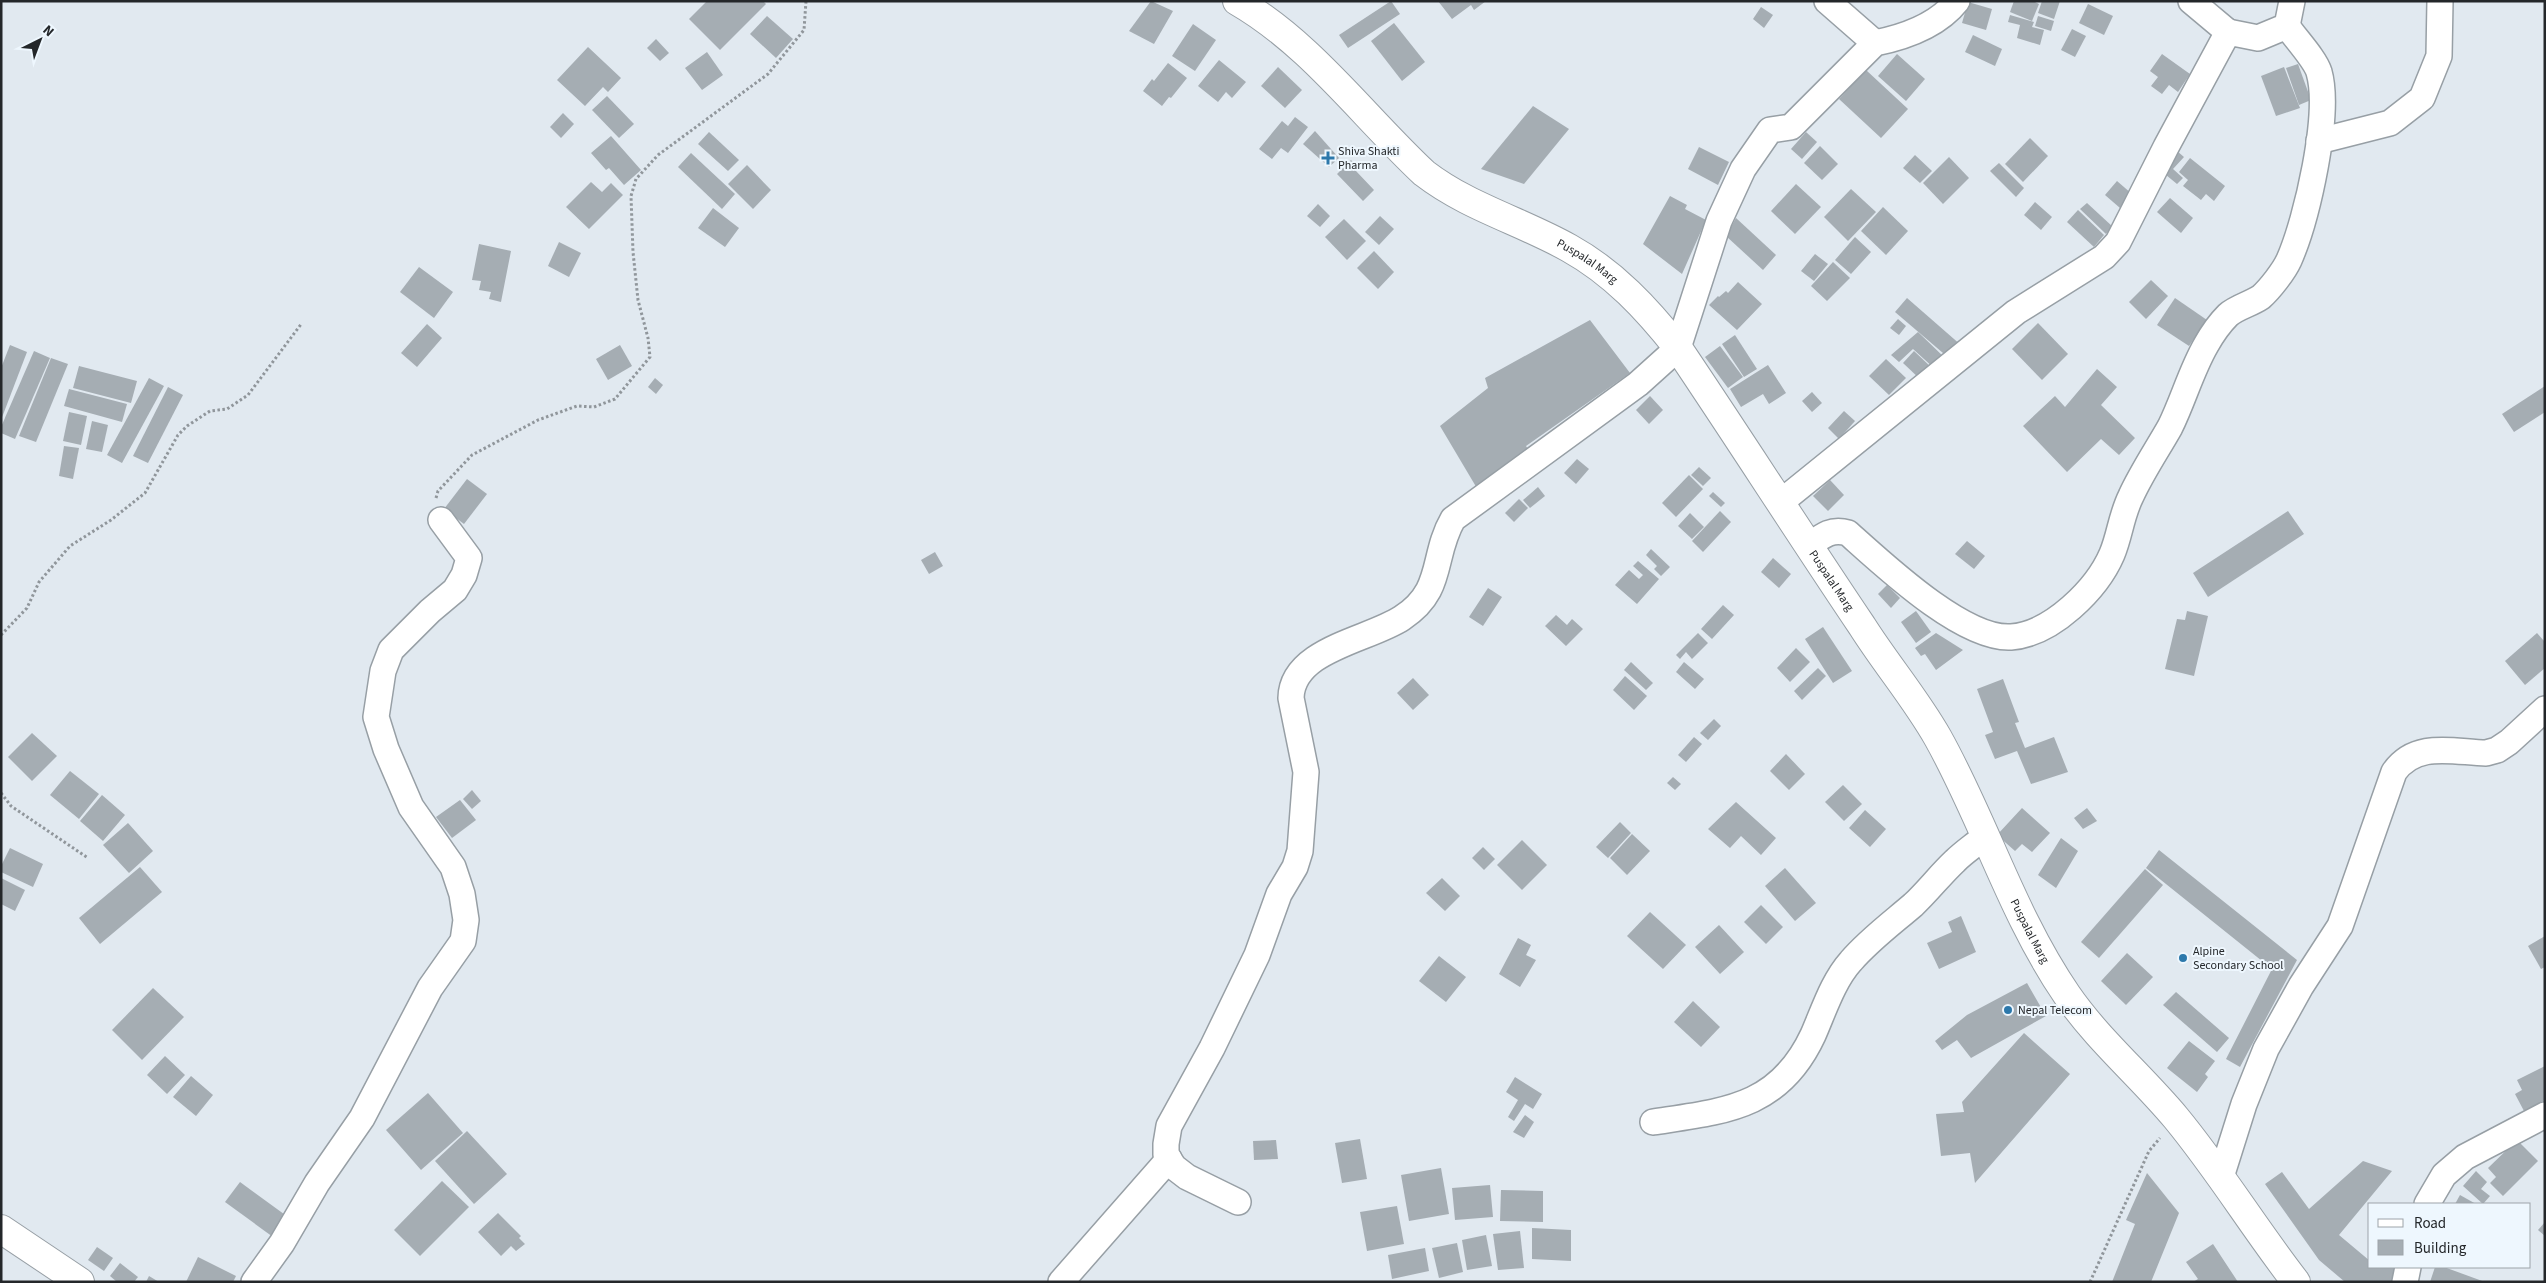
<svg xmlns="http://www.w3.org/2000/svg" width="2546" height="1283" font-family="'Source Sans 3',sans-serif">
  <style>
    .building { fill: #a5adb3 }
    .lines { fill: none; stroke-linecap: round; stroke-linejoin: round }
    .street-casing { stroke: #979fa5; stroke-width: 28 }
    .secondary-casing { stroke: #979fa5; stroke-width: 30 }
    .primary-casing { stroke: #979fa5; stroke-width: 30 }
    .path { stroke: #90969b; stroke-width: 3; stroke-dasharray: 2.5 2.5; stroke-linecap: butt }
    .street { stroke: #fff; stroke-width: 25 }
    .secondary { stroke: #fff; stroke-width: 28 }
    .primary { stroke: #fff; stroke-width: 28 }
    .poi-dot { fill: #2c78ab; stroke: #eef7fe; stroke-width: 2 }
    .labels { text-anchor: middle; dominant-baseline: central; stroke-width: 4; stroke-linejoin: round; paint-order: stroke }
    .poi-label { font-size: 12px; fill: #24272a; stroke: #eef7fe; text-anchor: start }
    .street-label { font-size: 12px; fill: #24272a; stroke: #eef7fe }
  </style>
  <rect width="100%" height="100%" fill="#e1e9f0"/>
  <g class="building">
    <polygon points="707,1 763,1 766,4 720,50 689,19"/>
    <polygon points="1151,1 1173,11 1154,44 1129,31"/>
    <polygon points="1391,1 1400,14 1348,48 1339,35"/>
    <polygon points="1438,1 1486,1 1474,10 1471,5 1452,19"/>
    <polygon points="2014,1 2033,1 2039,4 2032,21 2010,12"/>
    <polygon points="2042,1 2060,1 2054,19 2038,13"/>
    <polygon points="1968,2 1992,9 1986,30 1962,23"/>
    <polygon points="2088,4 2113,16 2104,35 2079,23"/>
    <polygon points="1761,7 1773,15 1764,28 1753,19"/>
    <polygon points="2010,15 2034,22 2032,27 2044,30 2040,45 2017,38 2020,25 2008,22"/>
    <polygon points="767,16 793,39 776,58 750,34"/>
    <polygon points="2038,16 2054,21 2051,31 2035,26"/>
    <polygon points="1394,23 1425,62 1402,81 1371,41"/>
    <polygon points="1193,24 1216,40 1195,71 1172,56"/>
    <polygon points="2072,29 2086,36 2075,57 2061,50"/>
    <polygon points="1973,35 2002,49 1995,66 1965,52"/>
    <polygon points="656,39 669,53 660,61 647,48"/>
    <polygon points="588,47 621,78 608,92 603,87 585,106 557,80"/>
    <polygon points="707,52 723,75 702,90 685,68"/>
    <polygon points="1897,54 1925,79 1906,101 1878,76"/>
    <polygon points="2162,54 2190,74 2178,92 2169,85 2162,94 2151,86 2158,77 2150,71"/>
    <polygon points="1219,60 1246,82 1232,98 1226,92 1218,102 1198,86"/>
    <polygon points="1168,63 1187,78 1171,98 1169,97 1162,106 1143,91 1152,79 1154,81"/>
    <polygon points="2298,64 2311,100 2299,105 2286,68"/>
    <polygon points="1278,67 1302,90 1285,108 1261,86"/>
    <polygon points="2284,67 2300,108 2276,116 2261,76"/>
    <polygon points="1866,70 1908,109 1881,138 1839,99"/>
    <polygon points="607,96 634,124 619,138 592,110"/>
    <polygon points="1533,106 1569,129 1524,184 1481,169"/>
    <polygon points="563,113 574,124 561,138 550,127"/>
    <polygon points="1295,117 1308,127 1288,153 1281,148 1272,159 1259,149 1282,121 1288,126"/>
    <polygon points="1315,131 1339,158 1329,167 1303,144"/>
    <polygon points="709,132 739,160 728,171 698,144"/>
    <polygon points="1806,132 1817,142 1802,159 1791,149"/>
    <polygon points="611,136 641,170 624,185 609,168 606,170 591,153"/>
    <polygon points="2030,138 2048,156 2023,182 2005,164"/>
    <polygon points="1820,146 1838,164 1822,180 1804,163"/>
    <polygon points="1699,147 1729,162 1718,185 1688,169"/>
    <polygon points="2177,151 2184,157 2173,169 2183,178 2177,184 2160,170"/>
    <polygon points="691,153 735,194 722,209 678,167"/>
    <polygon points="1915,155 1932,171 1920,183 1903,168"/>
    <polygon points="1949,157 1969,178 1943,204 1923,183"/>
    <polygon points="2190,158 2225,186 2214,201 2206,194 2201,200 2183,186 2188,180 2179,172"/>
    <polygon points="1351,160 1359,169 1356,171 1374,190 1363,201 1337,174"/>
    <polygon points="1999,163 2024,188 2016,197 1990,171"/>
    <polygon points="747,165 771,190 753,209 728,184"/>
    <polygon points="2117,181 2132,194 2120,208 2105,195"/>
    <polygon points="591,182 602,192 611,183 623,195 589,229 566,207"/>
    <polygon points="1796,184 1821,207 1795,234 1771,211"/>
    <polygon points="1851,189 1876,212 1848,241 1824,217"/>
    <polygon points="1670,196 1687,205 1685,209 1706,220 1682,274 1643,244"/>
    <polygon points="2170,198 2193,218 2181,233 2157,212"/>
    <polygon points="2035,202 2052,217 2041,230 2024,215"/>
    <polygon points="2087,203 2113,227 2106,234 2080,209"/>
    <polygon points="1318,204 1330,216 1320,227 1307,216"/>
    <polygon points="1883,207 1908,231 1886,255 1861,231"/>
    <polygon points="713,208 739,228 725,247 698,228"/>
    <polygon points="2078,210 2104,235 2094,247 2067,222"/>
    <polygon points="1380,216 1394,229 1379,245 1365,232"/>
    <polygon points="1736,218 1776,255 1763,270 1726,236"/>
    <polygon points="1344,219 1366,241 1347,260 1325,237"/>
    <polygon points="1855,237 1871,252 1851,274 1835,260"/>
    <polygon points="559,242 581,253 569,277 548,266"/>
    <polygon points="479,244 511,251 501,302 489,299 491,292 479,290 481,281 472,280"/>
    <polygon points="1374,251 1394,272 1378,289 1357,268"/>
    <polygon points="1815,254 1828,264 1814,281 1801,271"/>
    <polygon points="1833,262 1850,278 1827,301 1811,286"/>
    <polygon points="419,267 453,292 434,318 400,292"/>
    <polygon points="2151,280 2168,296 2146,319 2129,302"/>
    <polygon points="1738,282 1762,304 1737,330 1709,305 1718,296 1719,297 1726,291 1728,293"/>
    <polygon points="1907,298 1962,346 1950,359 1895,312"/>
    <polygon points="2175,298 2207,320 2189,346 2157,325"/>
    <polygon points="1898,319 1906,326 1899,335 1890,328"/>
    <polygon points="1590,320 1630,373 1526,446 1529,451 1478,490 1440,426 1488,388 1485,378"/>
    <polygon points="2038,323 2068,354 2042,380 2012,349"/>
    <polygon points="427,324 442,338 417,367 401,353"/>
    <polygon points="1918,332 1946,359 1935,369 1913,349 1899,362 1891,355"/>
    <polygon points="1735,335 1757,369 1744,377 1722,344"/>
    <polygon points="10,345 27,352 1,420 1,368"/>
    <polygon points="620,345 632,366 608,380 596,359"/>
    <polygon points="1720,346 1743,377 1728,388 1705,357"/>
    <polygon points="34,351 50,358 15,439 1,433 1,427"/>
    <polygon points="1914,351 1932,368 1921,380 1903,363"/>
    <polygon points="51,358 68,364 36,442 19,436"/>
    <polygon points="1886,359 1906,378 1889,395 1869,376"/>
    <polygon points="1768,365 1786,393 1769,404 1763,394 1741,407 1730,389"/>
    <polygon points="79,366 137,381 131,403 73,388"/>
    <polygon points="2097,369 2117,387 2101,405 2135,438 2119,455 2101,439 2067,472 2023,426 2055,396 2065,407"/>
    <polygon points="149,378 164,386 122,463 107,455"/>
    <polygon points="655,378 663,385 656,394 648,387"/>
    <polygon points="2545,386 2545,412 2514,432 2502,414"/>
    <polygon points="168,387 183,395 148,463 133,456"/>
    <polygon points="69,389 127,404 122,422 64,406"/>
    <polygon points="1812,392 1822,403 1812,412 1802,401"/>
    <polygon points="1650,396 1663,410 1649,424 1636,410"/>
    <polygon points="1844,411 1855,421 1839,439 1828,428"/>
    <polygon points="69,412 87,416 81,445 63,441"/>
    <polygon points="92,421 108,425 102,452 86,449"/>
    <polygon points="64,446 79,448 73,479 59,476"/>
    <polygon points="1577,459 1589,469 1576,484 1564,473"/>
    <polygon points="1699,467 1711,478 1703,486 1691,475"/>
    <polygon points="1689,475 1703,489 1676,517 1662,503"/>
    <polygon points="467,479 487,494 464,524 444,509"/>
    <polygon points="1830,480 1844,495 1828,511 1813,496"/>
    <polygon points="1538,487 1545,496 1530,508 1523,500"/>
    <polygon points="1713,492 1725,503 1721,507 1709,496"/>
    <polygon points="1519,499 1528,508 1514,522 1505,513"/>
    <polygon points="1720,511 1731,522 1703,552 1692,541"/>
    <polygon points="2288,511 2304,534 2208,597 2193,573"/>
    <polygon points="1690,513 1704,527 1692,539 1678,526"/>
    <polygon points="1967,541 1985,556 1974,569 1955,554"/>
    <polygon points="1651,549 1670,567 1661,576 1654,569 1657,566 1646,555"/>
    <polygon points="935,552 943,566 929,574 921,560"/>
    <polygon points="1773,558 1791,574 1779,588 1761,572"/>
    <polygon points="1638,561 1659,579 1637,604 1615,585 1629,570 1639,579 1643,575 1633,566"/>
    <polygon points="1887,585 1900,598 1891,608 1878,594"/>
    <polygon points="1488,588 1502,597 1483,626 1469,617"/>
    <polygon points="1723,605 1734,615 1712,639 1701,629"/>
    <polygon points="1916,611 1931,632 1916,643 1901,622"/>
    <polygon points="2187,611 2208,616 2194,676 2165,669 2177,619 2185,620"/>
    <polygon points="1556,615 1567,625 1572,619 1583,629 1566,646 1545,626"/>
    <polygon points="1823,627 1852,671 1833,683 1805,639"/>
    <polygon points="1698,633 1708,643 1692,659 1686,652 1680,659 1676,655"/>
    <polygon points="1936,633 1963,650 1936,670 1925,654 1921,656 1915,648"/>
    <polygon points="2537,633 2545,642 2545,668 2525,685 2505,661"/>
    <polygon points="1796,648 1810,662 1790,682 1777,668"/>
    <polygon points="1631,662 1653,683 1646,690 1624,670"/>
    <polygon points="1684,662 1704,679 1695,689 1676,672"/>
    <polygon points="1818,668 1826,676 1802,700 1794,691"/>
    <polygon points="1625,676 1647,696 1634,710 1613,690"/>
    <polygon points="1413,678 1429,695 1413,710 1397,693"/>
    <polygon points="2003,679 2019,722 2015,723 2025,748 2054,737 2068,772 2031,784 2017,751 1995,759 1985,735 1993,732 1977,689"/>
    <polygon points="1714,719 1721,726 1708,740 1700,733"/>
    <polygon points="32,733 57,756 32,781 8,757"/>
    <polygon points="1694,737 1702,744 1686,762 1678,755"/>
    <polygon points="1786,754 1805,774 1789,790 1770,771"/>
    <polygon points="70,771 99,794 79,819 50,795"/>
    <polygon points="1673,777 1681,784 1675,790 1667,783"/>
    <polygon points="1843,785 1862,804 1844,821 1825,802"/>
    <polygon points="472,790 481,801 472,809 463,799"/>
    <polygon points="102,795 125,815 103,841 80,821"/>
    <polygon points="460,800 476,820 452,838 436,817"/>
    <polygon points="1736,802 1776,838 1761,855 1741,836 1730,848 1708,829"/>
    <polygon points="2022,808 2050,833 2032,852 2022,844 2015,851 1997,835"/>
    <polygon points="2087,808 2097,821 2083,829 2074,818"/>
    <polygon points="1865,810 1886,829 1870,847 1849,828"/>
    <polygon points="1620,822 1631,833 1608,858 1596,847"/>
    <polygon points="128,823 153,851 129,873 103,845"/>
    <polygon points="1632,834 1650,851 1627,875 1610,858"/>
    <polygon points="2061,838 2078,851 2056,888 2038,875"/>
    <polygon points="1522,840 1547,865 1522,890 1497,865"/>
    <polygon points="1483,847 1495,859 1484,870 1472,858"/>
    <polygon points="10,848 43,864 33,887 1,872 1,866"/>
    <polygon points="2159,850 2297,960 2240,1067 2226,1059 2272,969 2146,868"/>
    <polygon points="140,867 162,892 100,944 79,918"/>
    <polygon points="1785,868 1816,903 1795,921 1765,886"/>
    <polygon points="2145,869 2163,885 2099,958 2081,942"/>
    <polygon points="1,878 25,890 15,911 1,904"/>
    <polygon points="1442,878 1460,896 1445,911 1426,893"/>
    <polygon points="1761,905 1783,927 1766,944 1744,922"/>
    <polygon points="1650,912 1686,945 1663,969 1627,936"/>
    <polygon points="1961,916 1976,952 1939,969 1927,943 1952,932 1948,922"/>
    <polygon points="1719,925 1744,952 1720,974 1695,947"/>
    <polygon points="2545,936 2545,967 2541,969 2528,946"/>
    <polygon points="1518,938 1531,945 1526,955 1536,960 1520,987 1499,974"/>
    <polygon points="2127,953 2153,977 2126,1005 2101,981"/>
    <polygon points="1439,956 1466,977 1446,1002 1419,981"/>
    <polygon points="2027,983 2046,1016 1971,1058 1957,1040 1942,1050 1935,1041 1967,1015"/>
    <polygon points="153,988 184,1017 142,1060 112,1030"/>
    <polygon points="2176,992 2229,1038 2217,1052 2163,1005"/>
    <polygon points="1693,1001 1720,1027 1701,1047 1674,1022"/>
    <polygon points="2024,1033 2070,1074 1975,1183 1970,1153 1941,1156 1936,1114 1964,1112 1962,1102"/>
    <polygon points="2189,1041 2215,1061 2205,1074 2208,1077 2197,1092 2167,1068"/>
    <polygon points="165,1056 185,1075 167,1094 147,1075"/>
    <polygon points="2545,1066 2545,1100 2524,1111 2515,1094 2522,1090 2517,1080"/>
    <polygon points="191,1076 213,1095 196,1116 173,1097"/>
    <polygon points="1515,1077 1542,1094 1533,1109 1525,1104 1514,1121 1508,1117 1518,1100 1506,1092"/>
    <polygon points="428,1093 463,1133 421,1170 386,1130"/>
    <polygon points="1525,1115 1534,1122 1524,1138 1513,1132"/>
    <polygon points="467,1131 507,1174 474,1204 435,1161"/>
    <polygon points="1360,1139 1367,1179 1342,1183 1335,1143"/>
    <polygon points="1276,1140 1278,1159 1254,1160 1253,1141"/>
    <polygon points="2517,1140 2538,1161 2503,1196 2490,1183 2496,1177 2488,1168"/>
    <polygon points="2363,1161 2392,1171 2339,1235 2370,1261 2370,1267 2396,1267 2392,1282 2345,1282 2319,1260 2265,1184 2282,1172 2309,1209"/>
    <polygon points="1441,1168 1449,1214 1409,1221 1401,1175"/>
    <polygon points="2476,1171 2487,1182 2481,1189 2490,1196 2483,1204 2463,1186"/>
    <polygon points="2147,1173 2179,1213 2151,1282 2112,1282 2135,1224 2126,1220"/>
    <polygon points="442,1181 469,1207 420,1256 394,1230"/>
    <polygon points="240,1182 288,1217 273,1237 225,1202"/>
    <polygon points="1490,1185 1493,1217 1455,1220 1452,1188"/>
    <polygon points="1501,1190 1543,1191 1543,1222 1500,1221"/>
    <polygon points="2460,1195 2476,1204 2455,1204"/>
    <polygon points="1397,1206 1404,1244 1367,1251 1360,1212"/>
    <polygon points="498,1213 521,1236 519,1238 525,1244 516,1251 511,1246 501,1256 478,1232"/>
    <polygon points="2545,1222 2545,1236 2538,1230"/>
    <polygon points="1532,1228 1571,1230 1571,1261 1532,1259"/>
    <polygon points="1520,1231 1524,1268 1498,1270 1493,1234"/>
    <polygon points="1486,1235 1492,1266 1467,1270 1462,1240"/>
    <polygon points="1457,1243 1463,1272 1439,1278 1432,1248"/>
    <polygon points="2213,1244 2238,1282 2193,1282 2198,1279 2186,1262"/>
    <polygon points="97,1247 113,1258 104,1271 88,1260"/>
    <polygon points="1425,1248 1429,1271 1392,1279 1388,1255"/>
    <polygon points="198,1257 236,1276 233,1282 186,1282"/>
    <polygon points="120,1263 138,1277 134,1282 117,1282 110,1276"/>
    <polygon points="2435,1267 2444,1267 2485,1282 2430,1282"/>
    <polygon points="149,1276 159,1282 146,1282"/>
  </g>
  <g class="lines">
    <defs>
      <g id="street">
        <polyline points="1827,1 1875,43"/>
        <polyline points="2191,1 2228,32"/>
        <polyline points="2319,141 2390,123 2422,98 2439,56 2440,1"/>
        <polyline points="1781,502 2016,312 2104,257 2118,242 2166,147 2228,32 2258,38 2287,26 2292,1"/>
        <path d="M1809,546C1822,536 1831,528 1848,533C1884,565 1963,640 2011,637C2052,634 2097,589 2112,554C2120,535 2121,516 2131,496C2142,472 2157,450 2170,427C2183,401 2191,371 2206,345C2211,336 2220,323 2228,315C2237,307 2251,304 2261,297C2270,289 2284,271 2289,260C2307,219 2331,114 2319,72C2315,59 2295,38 2287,26"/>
        <path d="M1653,1122C1725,1111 1779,1108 1813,1035C1824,1010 1833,981 1851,961C1869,940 1892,923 1913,905C1928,891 1940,875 1955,861C1964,852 1975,845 1984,837"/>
        <path d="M2221,1177L2244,1104L2266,1049L2301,986L2340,926L2394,772C2416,741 2452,752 2486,753L2497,750L2509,742L2545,709"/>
        <path d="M1238,1202L1187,1177L1174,1167L1166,1155V1144L1169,1126L1212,1048L1257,955L1279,894L1295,867L1300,851L1306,772L1291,698C1292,649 1369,640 1402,618C1445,590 1431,557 1453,519L1638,384L1678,348L1719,221L1743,169L1770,130L1791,127L1875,43C1905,37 1938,25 1957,1"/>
        <polyline points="2427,1204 2444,1175 2465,1157 2545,1115"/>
        <polyline points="254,1282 282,1243 317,1183 362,1118 430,988 463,941 466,920 462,894 453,867 411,807 386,749 376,717 383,671 391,650 430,611 455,590 464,575 469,558 441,520"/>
        <polyline points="1061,1282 1169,1159"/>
        <polyline points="2405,1282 2408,1267"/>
      </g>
      <polyline id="secondary" points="1,1229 80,1282"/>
      <g id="primary">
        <path id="s1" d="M1237,1C1310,43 1363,116 1424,173C1468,207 1521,221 1569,248C1614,273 1647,309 1678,348C1740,440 1800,534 1862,626C1886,664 1916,699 1938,738C1985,822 2012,915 2067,995C2098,1040 2141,1076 2176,1118C2219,1170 2254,1228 2296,1282"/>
      </g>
    </defs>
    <use href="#street" class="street-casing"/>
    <use href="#secondary" class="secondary-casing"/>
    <use href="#primary" class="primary-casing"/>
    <g class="path">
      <polyline points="436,498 438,491 472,455 538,420 577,406 594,407 615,399 650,357 648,338 638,300 633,252 631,196 636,179 658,155 768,74 804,30 806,1"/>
      <polyline points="1,635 27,608 39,582 70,546 111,520 145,493 178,435 187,426 210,411 227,409 248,395 302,323"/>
      <polyline points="1,793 11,806 88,858"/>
      <polyline points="2090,1282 2149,1151 2160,1138"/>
    </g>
    <use href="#street" class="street"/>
    <use href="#secondary" class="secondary"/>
    <use href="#primary" class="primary"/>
  </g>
  <g class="poi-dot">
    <path d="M1325.5 150.5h5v5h5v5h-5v5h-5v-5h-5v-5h5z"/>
    <circle cx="2183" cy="958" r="5"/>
    <circle cx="2008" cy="1010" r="5"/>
  </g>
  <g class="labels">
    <g class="poi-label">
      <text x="1338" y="151">Shiva Shakti<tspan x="1338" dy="14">Pharma</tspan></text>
      <text x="2193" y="951">Alpine<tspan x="2193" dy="14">Secondary School</tspan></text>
      <text x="2018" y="1010">Nepal Telecom</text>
    </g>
    <g class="street-label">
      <text stroke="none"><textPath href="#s1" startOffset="441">Puspalal Marg</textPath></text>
      <text stroke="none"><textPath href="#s1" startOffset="846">Puspalal Marg</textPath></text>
      <text stroke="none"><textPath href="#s1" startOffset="1250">Puspalal Marg</textPath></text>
    </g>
  </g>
  <rect width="2546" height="1283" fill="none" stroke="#24272a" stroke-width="5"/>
  <rect x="2368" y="1203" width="162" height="65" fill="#eef7fe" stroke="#9da4a9"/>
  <rect x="2378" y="1219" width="25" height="8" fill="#ffffff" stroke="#9da4a9"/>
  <text x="2414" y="1228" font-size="15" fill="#24272a">Road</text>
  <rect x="2378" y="1240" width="25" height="15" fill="#a5adb3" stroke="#9da4a9"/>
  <text x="2414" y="1253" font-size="15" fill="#24272a">Building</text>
  <g transform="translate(40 40) rotate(42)" stroke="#eef7fe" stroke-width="4" paint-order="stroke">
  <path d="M0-4L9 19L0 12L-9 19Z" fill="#24272a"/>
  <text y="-8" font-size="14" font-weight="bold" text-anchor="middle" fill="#24272a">N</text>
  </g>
</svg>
